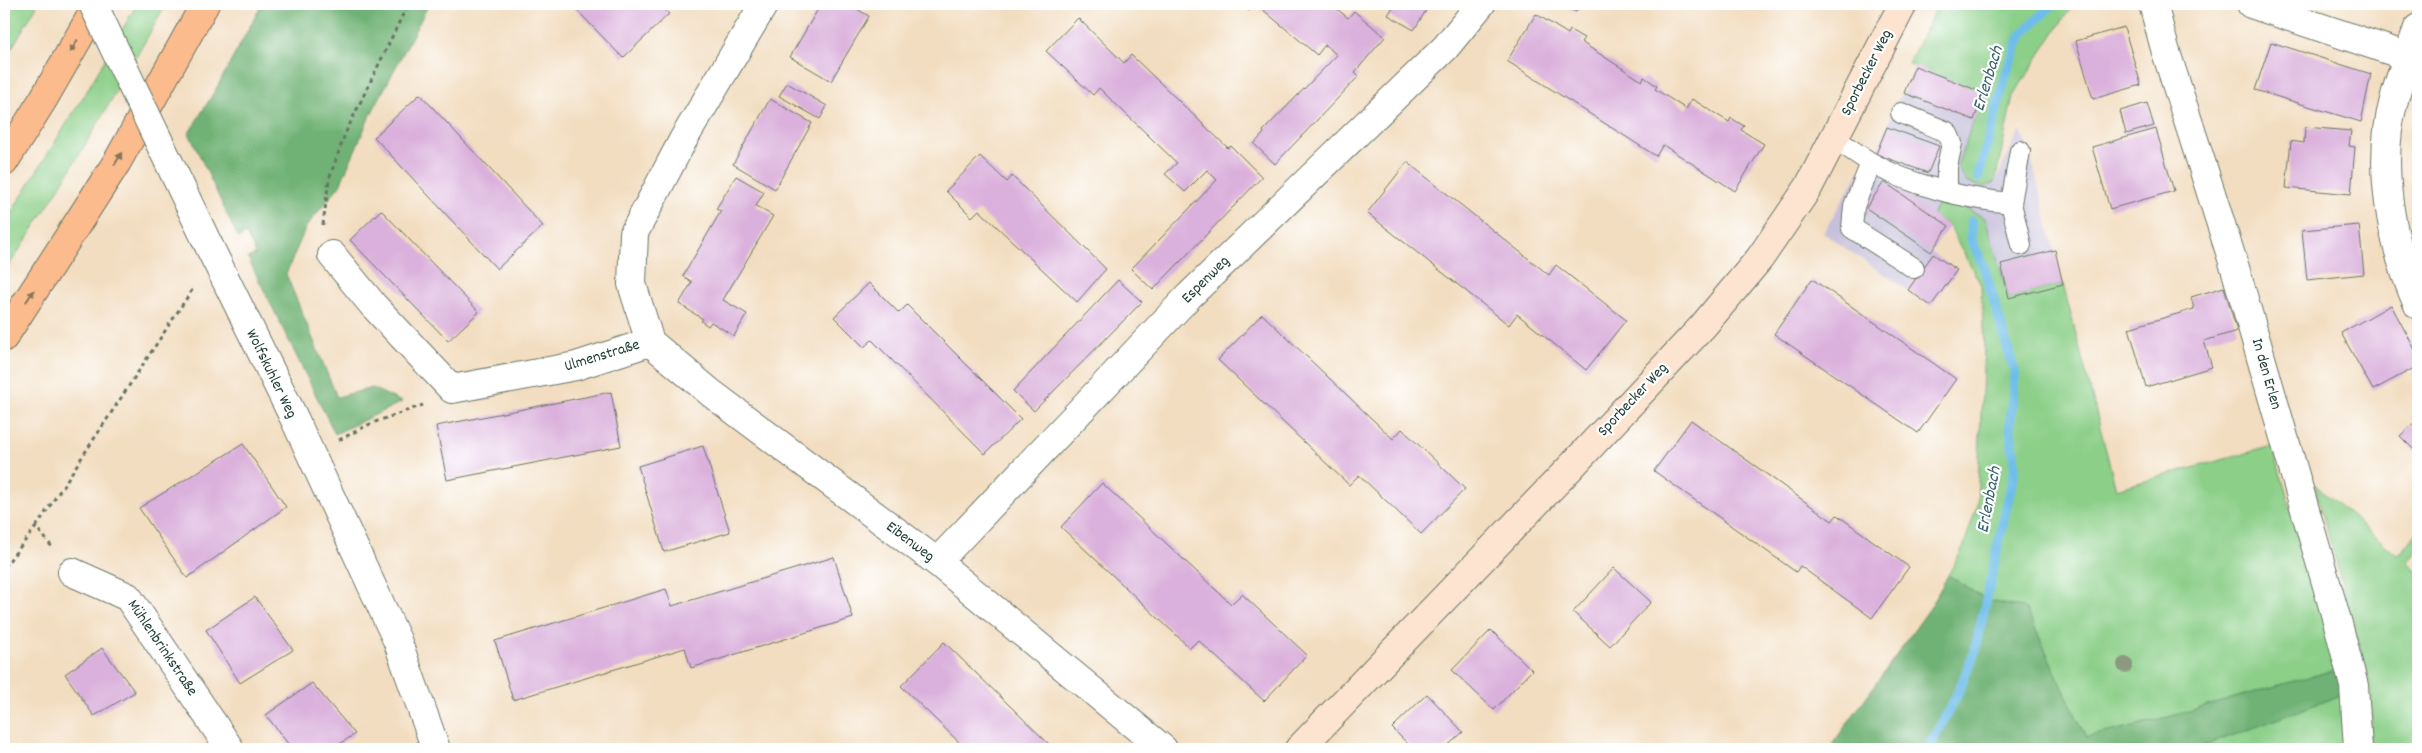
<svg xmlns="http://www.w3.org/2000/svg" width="2422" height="753" font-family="Dekko,sans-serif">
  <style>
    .industrial { fill: #c6c0da }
    .green { fill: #8bcf88; stroke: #55865e }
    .forest { fill: #70b274; stroke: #487854 }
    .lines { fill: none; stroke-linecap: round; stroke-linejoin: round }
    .stream { stroke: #6ebee9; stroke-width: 10 }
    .building { fill: #dab0dc }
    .lane-casing { stroke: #697565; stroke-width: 22 }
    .street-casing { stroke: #697565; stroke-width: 30 }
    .secondary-casing { stroke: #697565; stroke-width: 30 }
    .highway-casing { stroke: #697565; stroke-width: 30 }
    .path { stroke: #697565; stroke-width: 3; stroke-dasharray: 4 4; stroke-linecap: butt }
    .lane { stroke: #fff; stroke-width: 20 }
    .street { stroke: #fff; stroke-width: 28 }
    .secondary { stroke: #fde4d1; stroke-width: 28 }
    .highway { stroke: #fbbb8c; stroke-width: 28 }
    .street-bridge-casing { stroke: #697565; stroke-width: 30; stroke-linecap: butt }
    .street-bridge { stroke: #fff; stroke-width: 28 }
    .tree { fill: #8d997f }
    .oneway { fill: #82765c }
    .labels { text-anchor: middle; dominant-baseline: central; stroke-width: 4.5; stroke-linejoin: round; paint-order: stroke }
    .street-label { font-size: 16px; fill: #1f3d34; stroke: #fff }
    .water-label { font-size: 18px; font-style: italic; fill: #37646a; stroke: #fff }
  </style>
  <rect width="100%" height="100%" fill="#fff"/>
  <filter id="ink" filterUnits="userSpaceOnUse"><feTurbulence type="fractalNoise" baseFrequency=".02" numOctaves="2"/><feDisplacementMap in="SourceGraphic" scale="10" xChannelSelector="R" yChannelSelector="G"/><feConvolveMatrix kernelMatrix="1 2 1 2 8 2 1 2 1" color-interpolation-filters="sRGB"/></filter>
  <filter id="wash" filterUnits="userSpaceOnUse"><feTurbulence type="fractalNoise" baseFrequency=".0096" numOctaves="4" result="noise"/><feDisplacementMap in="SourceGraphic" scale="20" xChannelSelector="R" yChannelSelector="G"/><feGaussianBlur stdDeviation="1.12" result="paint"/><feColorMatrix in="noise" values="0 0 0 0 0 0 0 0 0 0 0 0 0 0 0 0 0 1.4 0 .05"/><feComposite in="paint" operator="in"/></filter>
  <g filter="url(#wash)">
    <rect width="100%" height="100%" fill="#f2ddc0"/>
    <polygon class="industrial" points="1915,66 1984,93 1957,166 1995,182 2020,130 2028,146 2063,284 2009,298 1949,226 1931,252 1957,270 1931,306 1823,233 1858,174 1876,154 1900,95 1904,93"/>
    <g class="green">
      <polygon points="10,4 38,4 4,61 4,14"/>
      <path d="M137,4H166C115,95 63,186 4,273V224L88,89Z"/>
      <polygon points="1938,4 2073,4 2013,96 1995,182 1984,187 1967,183 1957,166 1984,93 1908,64"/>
      <path d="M1942,196L1985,218L2009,298L2063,284L2116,489L2272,446L2340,669C2255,690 2172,719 2086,738L2026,609L1986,600L1948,575L1963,548L1977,505L1984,346L1981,285L1949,226L1932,215Z"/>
      <polygon points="2314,484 2398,556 2418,530 2418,549 2407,563 2418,572 2418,749 2373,749 2367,742 2373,716 2369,681"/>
      <polygon points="2346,693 2348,749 2197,749"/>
    </g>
    <g class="forest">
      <polygon points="262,4 429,4 369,118 340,185 306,227 286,274 337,397 372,388 402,402 335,434 248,258 256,254 246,234 238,238 189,133 216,89"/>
      <path d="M1948,575L1986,600L2026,609L2086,737C2172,719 2255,690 2340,669L2346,693L2197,749H1829L1930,608Z"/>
    </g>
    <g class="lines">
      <g class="stream">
        <polyline points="1978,177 2007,71 2021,35 2053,4"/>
        <polyline points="1928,749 1957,695 1975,651 2015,468 2010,425 2015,373 1984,267 1971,239 1972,221"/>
      </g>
    </g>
    <g id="blocks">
      <g class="building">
        <polygon points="571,4 659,4 669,14 623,58"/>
        <polygon points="821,4 848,4 869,16 831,81 790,57"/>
        <polygon points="1241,4 1254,4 1249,11"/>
        <polygon points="1256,4 1331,4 1348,18 1354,11 1385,37 1355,72 1359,76 1275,164 1254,144 1264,133 1263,131 1337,55 1325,45 1317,55"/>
        <polygon points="1395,4 1430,4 1414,30 1388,15"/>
        <polygon points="1561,4 1580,4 1576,12"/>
        <polygon points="1536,14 1568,34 1570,30 1584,38 1581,42 1642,81 1644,77 1657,86 1655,89 1686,109 1692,99 1729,122 1731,118 1744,126 1741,130 1764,144 1735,191 1663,145 1656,156 1507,61"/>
        <polygon points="1078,18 1124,63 1131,55 1228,148 1231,146 1262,177 1153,290 1131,269 1217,180 1207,170 1185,192 1165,174 1177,163 1099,88 1093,95 1046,51"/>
        <polygon points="2124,27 2141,85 2093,99 2076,41"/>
        <polygon points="2271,42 2371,74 2361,122 2255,90"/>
        <polygon points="1915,66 1984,93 1974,120 1904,93"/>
        <polygon points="787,83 827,106 820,119 779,96"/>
        <polygon points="420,94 543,226 497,269 374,137"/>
        <polygon points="770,99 812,123 775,189 733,164"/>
        <polygon points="2147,103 2154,126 2126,134 2120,111"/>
        <polygon points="1887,127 1939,146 1928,173 1876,154"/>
        <polygon points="2305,127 2351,131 2349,146 2355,147 2351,194 2286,188 2291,141 2304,143"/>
        <polygon points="2156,129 2174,191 2110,209 2092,147"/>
        <polygon points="980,156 1007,182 1012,176 1106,269 1077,302 979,210 972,217 946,191"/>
        <polygon points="1407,162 1549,275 1556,265 1626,320 1586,370 1517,314 1509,325 1367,213"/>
        <polygon points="736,176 764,192 756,206 773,216 723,300 747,314 734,336 711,322 708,326 701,321 703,319 679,304 692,282 683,276 721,211 716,209"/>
        <polygon points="1884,182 1949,226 1931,252 1866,208"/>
        <polygon points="381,210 479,312 448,341 350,240"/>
        <polygon points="2359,225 2364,274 2307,280 2302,230"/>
        <polygon points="2055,250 2063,284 2009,298 2001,264"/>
        <polygon points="1933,254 1957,270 1931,306 1908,290"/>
        <polygon points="1812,279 1956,379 1918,433 1774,334"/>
        <polygon points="1118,280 1142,302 1034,411 1013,391"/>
        <polygon points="869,283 899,313 907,305 1021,419 985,454 872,340 864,347 834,317"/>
        <polygon points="2224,287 2237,331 2204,341 2212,367 2146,387 2129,328 2194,309 2191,297"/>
        <polygon points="2391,305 2418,355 2418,366 2373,390 2341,333"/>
        <polygon points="1262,314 1393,439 1402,429 1465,489 1421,534 1359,475 1349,485 1218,360"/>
        <polygon points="611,392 621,446 447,480 436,426"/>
        <polygon points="2418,419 2418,454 2400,436"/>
        <polygon points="1691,420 1832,521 1837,515 1909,567 1872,618 1800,566 1796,572 1654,471"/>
        <polygon points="243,444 286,507 187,578 139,508"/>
        <polygon points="703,446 730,532 664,552 638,466"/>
        <polygon points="1102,483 1231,604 1242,594 1307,655 1264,701 1198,640 1190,648 1061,527"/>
        <polygon points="834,557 853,618 691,668 685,648 513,700 495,641 666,589 672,606"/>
        <polygon points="1614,568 1651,602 1610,646 1573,612"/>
        <polygon points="255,597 293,650 240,683 206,630"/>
        <polygon points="1491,630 1532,670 1494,710 1452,670"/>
        <polygon points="944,642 1009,705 1054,749 966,749 901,686"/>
        <polygon points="102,648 135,692 94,716 65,674"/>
        <polygon points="312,683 355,734 332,749 292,749 266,715"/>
        <polygon points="1427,694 1463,732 1444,749 1413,749 1392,728"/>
      </g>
    </g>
  </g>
  <g filter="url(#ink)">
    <use href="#blocks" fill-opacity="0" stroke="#697565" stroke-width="1"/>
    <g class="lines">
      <defs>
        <g id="lane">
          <polyline points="1901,113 1947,132 1952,143 1947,167 1947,192"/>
          <path d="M1834,138C1846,146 1857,154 1870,162C1909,185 1966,199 2011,203"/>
          <polyline points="2020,151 2011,203 2021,245"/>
          <polyline points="1871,163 1854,206 1852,228 1914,268"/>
        </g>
        <g id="street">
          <polyline points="764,4 683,140 634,233 632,284 650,342 711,393 937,562 1163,749"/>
          <polyline points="2153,4 2165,49 2235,268 2338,624 2354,686 2358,749"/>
          <polyline points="2251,4 2418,60"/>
          <path d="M2418,28C2410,51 2400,75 2394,100C2376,165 2391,244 2418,305"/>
          <polyline points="209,246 295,420 397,640 436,749"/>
          <polyline points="332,255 373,305 452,389 576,366 650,342"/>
          <polyline points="937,562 1189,296 1445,48 1481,4"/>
          <polyline points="72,572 128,597 230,749"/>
        </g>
        <polyline id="secondary" points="1299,749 1569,469 1703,326 1760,258 1808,188 1903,4"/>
        <g id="highway">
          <polyline points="4,162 44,98 98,4"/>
          <polyline points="4,337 117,162 205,4"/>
        </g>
      </defs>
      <use href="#lane" class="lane-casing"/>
      <use href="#street" class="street-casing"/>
      <use href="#secondary" class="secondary-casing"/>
      <use href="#highway" class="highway-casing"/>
      <g class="path">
        <polyline points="323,225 329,179 345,134 408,4"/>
        <polyline points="339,440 372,423 423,405"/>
        <polyline points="36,527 194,287"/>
        <polyline points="4,567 36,527 53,548"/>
      </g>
      <use href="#lane" class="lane"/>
      <use href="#street" class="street"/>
      <use href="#secondary" class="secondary"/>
      <use href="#highway" class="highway"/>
      <defs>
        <polyline id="street-bridge" points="93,4 209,246"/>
      </defs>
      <use href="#street-bridge" class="street-bridge-casing"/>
      <use href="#street-bridge" class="street-bridge"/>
    </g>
    <circle class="tree" cx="2125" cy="665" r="8"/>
    <defs><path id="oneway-solid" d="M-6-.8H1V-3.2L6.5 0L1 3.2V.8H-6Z" transform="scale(1.25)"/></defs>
    <g class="oneway">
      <use href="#oneway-solid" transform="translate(74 46) rotate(120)"/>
      <use href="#oneway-solid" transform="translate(118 159) rotate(-59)"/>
      <use href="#oneway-solid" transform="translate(30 296) rotate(-57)"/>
    </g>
  </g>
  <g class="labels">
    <g class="street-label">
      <text transform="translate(1867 73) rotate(-63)">Sporbecker Weg</text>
      <text transform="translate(1206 280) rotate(-45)">Espenweg</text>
      <text transform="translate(602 356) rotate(-17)">Ulmenstraße</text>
      <text transform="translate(271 374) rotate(64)">Wolfskuhler Weg</text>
      <text transform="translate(2266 374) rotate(74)">In den Erlen</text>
      <text transform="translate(1633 400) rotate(-47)">Sporbecker Weg</text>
      <text transform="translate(910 542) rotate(37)">Eibenweg</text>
      <text transform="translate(162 648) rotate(56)">Mühlenbrinkstraße</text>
    </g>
    <g class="water-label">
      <text transform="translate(1989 79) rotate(-73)">Erlenbach</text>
      <text transform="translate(1990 500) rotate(-79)">Erlenbach</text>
    </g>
  </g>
  <rect width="2422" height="753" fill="none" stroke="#fff" stroke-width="20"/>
</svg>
